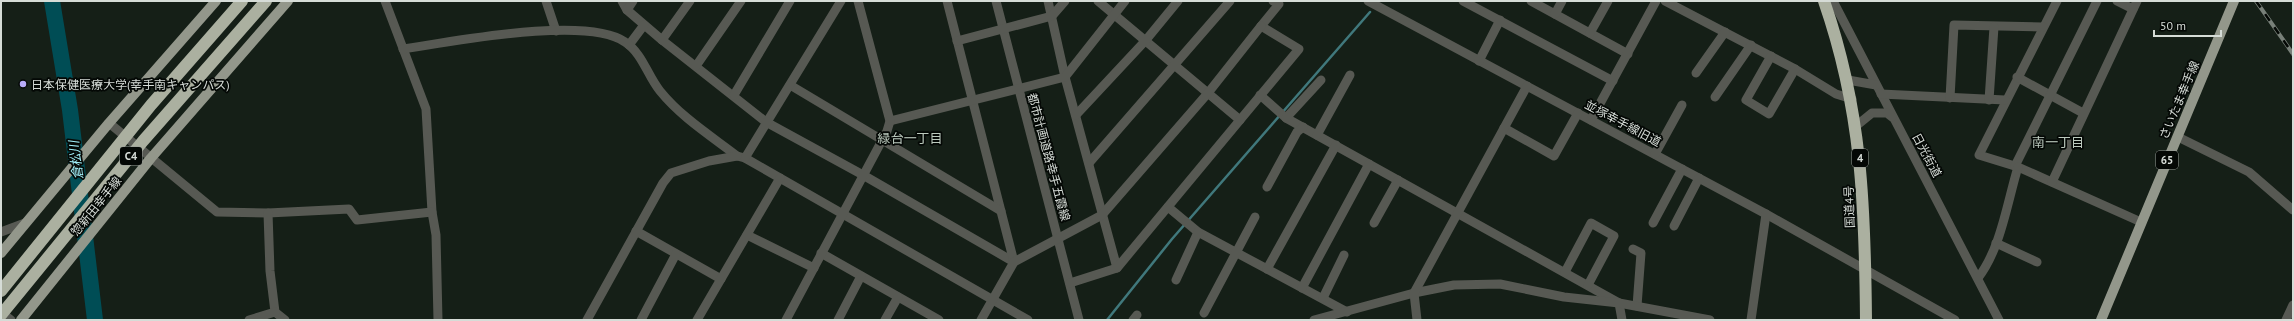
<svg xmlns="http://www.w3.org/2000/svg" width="2294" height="321" font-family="'PT Sans','Noto Sans JP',sans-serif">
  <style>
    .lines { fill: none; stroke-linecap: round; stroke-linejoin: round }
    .stream { stroke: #40787c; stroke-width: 2.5 }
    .river { stroke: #004d55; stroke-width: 16 }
    .minor { stroke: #575953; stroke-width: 9 }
    .major { stroke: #93978b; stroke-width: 10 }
    .highway { stroke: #abb0a0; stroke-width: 12 }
    .rail-casing { stroke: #788079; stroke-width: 4 }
    .rail { stroke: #040805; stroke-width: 2.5; stroke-dasharray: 8; stroke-linecap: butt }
    .highway-bridge { stroke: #abb0a0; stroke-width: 12 }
    .poi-dot { fill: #b7abf8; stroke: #040805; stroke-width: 1.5 }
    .labels { text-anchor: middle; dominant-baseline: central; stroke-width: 3.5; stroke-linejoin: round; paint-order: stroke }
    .shield { fill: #040805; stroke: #979c98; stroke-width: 1 }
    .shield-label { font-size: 11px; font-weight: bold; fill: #d6dcd7 }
    .poi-label { font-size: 12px; fill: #d6dcd7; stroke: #040805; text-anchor: start }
    .street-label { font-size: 12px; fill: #d6dcd7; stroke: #040805 }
    .neighbourhood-label { font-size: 13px; fill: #bccabe; stroke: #040805 }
    .water-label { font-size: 13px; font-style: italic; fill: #a2f0fa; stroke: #040805 }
  </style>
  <rect width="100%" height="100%" fill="#151f17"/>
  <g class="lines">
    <polyline class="stream" points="1107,320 1172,239 1370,12"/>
    <polyline class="river" points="52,1 70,110 95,320"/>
    <g class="minor">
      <polyline points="385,1 426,109 432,212 436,235 438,320"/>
      <polyline points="546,1 556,31"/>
      <polyline points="622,1 627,10 662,40 766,122 863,175 1014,262"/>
      <polyline points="947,1 1014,262"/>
      <polyline points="996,1 1079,320"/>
      <polyline points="1048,1 1065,77 1117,268"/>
      <polyline points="1098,1 1240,120"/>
      <polyline points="1368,1 1766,214 1955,320"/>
      <polyline points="1463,1 1613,81"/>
      <polyline points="1531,1 1628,54"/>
      <polyline points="1665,1 1795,69 1836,94 1852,99"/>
      <polyline points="1833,1 1999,320"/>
      <polyline points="2057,1 1979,155 2018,167 2141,222"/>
      <polyline points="2117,1 2133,9"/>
      <polyline points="627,10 633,1"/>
      <polyline points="1555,14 1562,1"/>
      <polyline points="1590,33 1608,1"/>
      <polyline points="662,40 690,1"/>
      <polyline points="957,41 1052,16 1065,1"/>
      <polyline points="629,45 644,25"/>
      <path d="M403,49C451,42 587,15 625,42C643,54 647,75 660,91C681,117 711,136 737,156L745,158L1028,320"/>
      <polyline points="1771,56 1746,100 1769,114 1795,69"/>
      <polyline points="1479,61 1500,20"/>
      <polyline points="696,66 741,1"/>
      <polyline points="1696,73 1725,32"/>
      <polyline points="2017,77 2083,113"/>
      <polyline points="1848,80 1876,85"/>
      <polyline points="790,85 1001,211"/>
      <polyline points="1881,94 2005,100"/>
      <polyline points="734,95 790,1"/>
      <polyline points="1260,95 1286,118 1619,303"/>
      <polyline points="1715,97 1751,45"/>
      <polyline points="1950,98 1954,25 2043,27"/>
      <polyline points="1989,100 1994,27"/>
      <polyline points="1076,115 1146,40 1178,1"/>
      <polyline points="1286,118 1321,80"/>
      <polyline points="1591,120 1656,1"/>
      <polyline points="890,121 1065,77 1125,1"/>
      <polyline points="109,123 217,212 268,213 349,209 357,220 432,212"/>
      <polyline points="1856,126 1872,113 1887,113 1892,117"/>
      <polyline points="1504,128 1554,156 1578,113"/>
      <polyline points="1317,135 1350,75"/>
      <polyline points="2178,137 2249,172 2293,210"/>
      <polyline points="1655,154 1682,105"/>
      <polyline points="745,158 841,1"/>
      <polyline points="1089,163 1230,1"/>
      <polyline points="2015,166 2097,1"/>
      <polyline points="2052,182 2137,1"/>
      <polyline points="1267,187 1297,132 1303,127"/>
      <polyline points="1168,207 1198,232 1347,312"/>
      <polyline points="268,213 270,271 275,312 285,320"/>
      <polyline points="1374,223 1398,180"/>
      <polyline points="1653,223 1682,169"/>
      <polyline points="1674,226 1699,178"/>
      <polyline points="636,231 721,279"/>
      <polyline points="1,232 25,223"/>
      <polyline points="747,235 814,268"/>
      <polyline points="1996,243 2037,262"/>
      <polyline points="1633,249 1641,253 1637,306"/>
      <polyline points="821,253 939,320"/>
      <polyline points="1267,269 1336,145"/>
      <polyline points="1565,272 1591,223 1614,236 1588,285"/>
      <path d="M1978,278C2001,248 2007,203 2018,167"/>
      <polyline points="1176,280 1198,232"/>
      <polyline points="1070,283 1117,268 1299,49 1261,26 1279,4 1273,1"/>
      <polyline points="1302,288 1369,164"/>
      <polyline points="1323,298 1344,255"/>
      <polyline points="1619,303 1622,320"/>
      <polyline points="1,312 11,320"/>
      <polyline points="1204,313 1255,217"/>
      <polyline points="249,320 275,312"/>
      <polyline points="587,320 663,183 671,173 709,161 737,156"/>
      <polyline points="641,320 676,254"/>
      <polyline points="697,320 780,178"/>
      <polyline points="786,320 887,131 890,121 858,1"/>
      <polyline points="838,320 861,276"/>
      <polyline points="885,320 898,297"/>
      <polyline points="981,320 1014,262 1102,215 1208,93 1261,26"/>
      <polyline points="1133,320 1137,315"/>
      <polyline points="1314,320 1414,293 1454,285 1500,284 1564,297 1619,303 1710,320"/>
      <polyline points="1417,320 1414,293 1527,86"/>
      <polyline points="1751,320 1766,214"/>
      <polyline points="2286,320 2293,305"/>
    </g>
    <g class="major">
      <polyline points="1,253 109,123 216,1"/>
      <polyline points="21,320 151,158 288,1"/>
      <polyline points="2101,320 2234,1"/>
    </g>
    <path class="highway" d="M1824,1C1862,110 1865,206 1866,320"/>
    <defs>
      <polyline id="rail" points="2256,1 2293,54"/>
    </defs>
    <use href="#rail" class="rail-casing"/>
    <use href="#rail" class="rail"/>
    <g class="highway-bridge">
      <polyline points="1,291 151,105 242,1"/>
      <polyline points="1,315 143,141 266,1"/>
    </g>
  </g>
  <circle class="poi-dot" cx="23" cy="84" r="4"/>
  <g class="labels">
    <g class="shield">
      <rect x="120" y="147" width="22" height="18" rx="3"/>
      <rect x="1852" y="149" width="16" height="18" rx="3"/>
      <rect x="2156" y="151" width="22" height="18" rx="3"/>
    </g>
    <g class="shield-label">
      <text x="131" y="156">C4</text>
      <text x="1860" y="158">4</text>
      <text x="2167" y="160">65</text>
    </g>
    <g class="poi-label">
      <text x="31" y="84">日本保健医療大学(幸手南キャンパス)</text>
    </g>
    <g class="street-label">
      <text transform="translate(2179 100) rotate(-67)">さいたま幸手線</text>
      <text transform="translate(1623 123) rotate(28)">並塚幸手線旧道</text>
      <text transform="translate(1927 155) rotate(62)">日光街道</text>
      <text transform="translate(1049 157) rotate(75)">都市計画道路幸手五霞線</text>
      <text transform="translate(96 206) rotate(-51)">惣新田幸手線</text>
      <text transform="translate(1849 207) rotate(-92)">国道4号</text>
    </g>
    <g class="neighbourhood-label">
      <text x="910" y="138">緑台一丁目</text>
      <text x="2058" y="142">南一丁目</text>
    </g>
    <g class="water-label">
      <text transform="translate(76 160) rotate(-97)">倉松川</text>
    </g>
  </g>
  <rect width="2294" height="321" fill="none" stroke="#d6dcd7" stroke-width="4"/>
  <path d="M2154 30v6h67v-6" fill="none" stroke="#d6dcd7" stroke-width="2"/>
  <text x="2160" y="30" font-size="12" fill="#d6dcd7" stroke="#040805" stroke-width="3" paint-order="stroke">50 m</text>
</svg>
